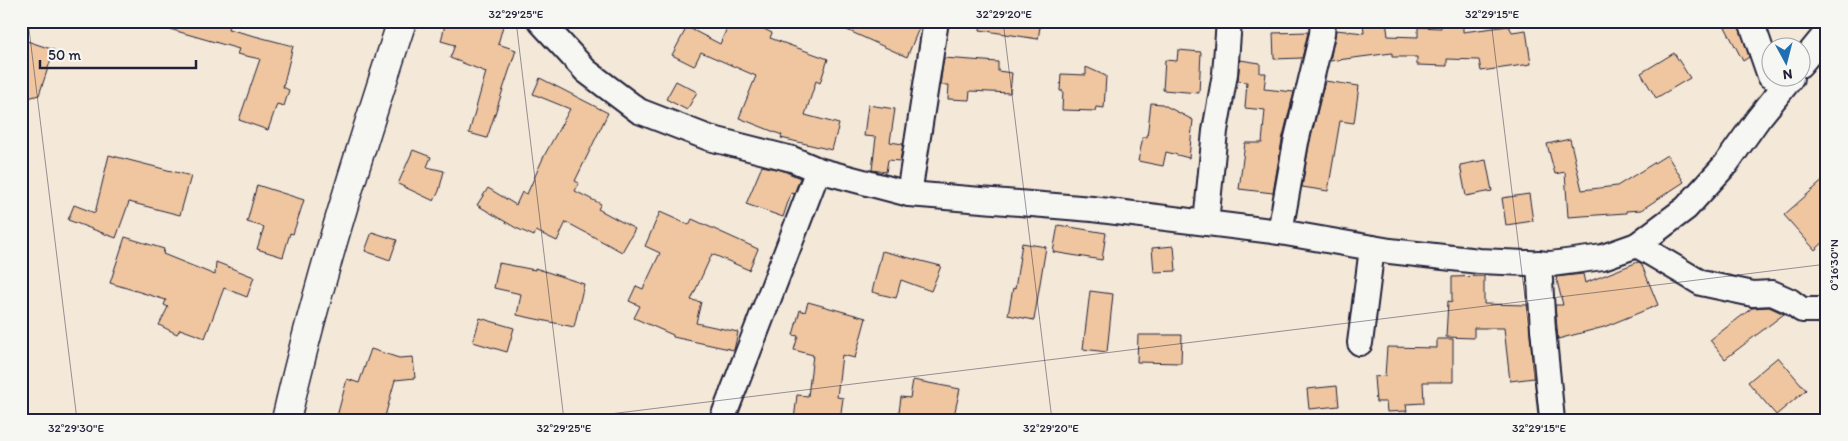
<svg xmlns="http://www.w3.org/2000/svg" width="1848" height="441" font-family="Itim,sans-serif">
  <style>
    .building { fill: #efc69f; stroke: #22223b }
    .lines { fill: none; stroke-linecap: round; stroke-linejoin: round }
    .minor-casing { stroke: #22223b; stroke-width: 28 }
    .tertiary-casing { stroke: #22223b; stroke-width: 31 }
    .minor { stroke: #f6f6f2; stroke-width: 24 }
    .tertiary { stroke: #f6f6f2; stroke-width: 28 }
    .ticks { fill: none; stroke: #22223b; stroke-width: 1; stroke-opacity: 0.45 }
    .neatline { fill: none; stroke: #22223b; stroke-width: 2 }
    .ticks-label { font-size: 12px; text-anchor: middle; fill: #22223b }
  </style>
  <rect width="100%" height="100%" fill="#f4e8d9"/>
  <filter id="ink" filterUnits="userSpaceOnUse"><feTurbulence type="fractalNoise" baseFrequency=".02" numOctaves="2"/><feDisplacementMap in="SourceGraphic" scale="10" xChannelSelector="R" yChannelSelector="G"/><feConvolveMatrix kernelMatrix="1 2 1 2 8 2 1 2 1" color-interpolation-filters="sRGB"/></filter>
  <g filter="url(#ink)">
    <g class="building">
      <polygon points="159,21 230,21 228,29 293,46 283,87 289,90 284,106 277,104 268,130 239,120 260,59 237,54 239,49 159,26"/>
      <polygon points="446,21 487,21 503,26 498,44 516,50 487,138 469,133 486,72 450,58 455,45 441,41"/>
      <polygon points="730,21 769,21 764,29 772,33 770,38 828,59 820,83 816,81 805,115 839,124 832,150 781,138 782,135 739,118 756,76 701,52 694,66 672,55 687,27 720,44"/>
      <polygon points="827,21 922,21 907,57"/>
      <polygon points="981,21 1041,21 1038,39 980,30"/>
      <polygon points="1363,21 1386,21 1388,36 1418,37 1418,27 1441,28 1441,21 1463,21 1463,32 1509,26 1512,32 1526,30 1531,64 1481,71 1479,60 1447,59 1447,66 1417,65 1417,57 1392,57 1392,53 1330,61 1336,30 1364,33"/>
      <polygon points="1736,21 1738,21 1749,57 1743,61 1725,27"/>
      <polygon points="1308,32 1302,58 1274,59 1273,33"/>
      <polygon points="21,39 54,50 39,95 21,100"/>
      <polygon points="1178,50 1201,52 1199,93 1163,90 1165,60 1177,61"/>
      <polygon points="1674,53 1690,78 1656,98 1641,73"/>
      <polygon points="944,58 998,62 998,71 1012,73 1010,93 970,91 969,100 948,99 949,85 940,85"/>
      <polygon points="1240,60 1260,63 1260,73 1266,73 1264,89 1294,92 1282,140 1273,193 1239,189 1245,143 1262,143 1265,110 1245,108 1247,82 1238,81"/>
      <polygon points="1086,67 1106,76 1104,108 1096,107 1095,111 1062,110 1063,91 1060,91 1061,74 1086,75"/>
      <polygon points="540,78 608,113 575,181 579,183 575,191 601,204 598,209 635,229 622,252 566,222 557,241 536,231 534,236 516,228 477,205 488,188 516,205 522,192 527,194 544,156 570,109 533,94"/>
      <polygon points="676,81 697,92 687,110 666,99"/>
      <polygon points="1325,81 1359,86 1354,123 1340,121 1328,191 1302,187 1309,145"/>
      <polygon points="1151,103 1162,104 1193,120 1189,158 1166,152 1163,166 1138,161 1143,137 1147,137"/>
      <polygon points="868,105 895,109 890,142 903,144 900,161 888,160 886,172 872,170 876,137 864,136"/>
      <polygon points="1570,139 1582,190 1617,186 1667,155 1684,182 1641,210 1626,211 1626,213 1568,217 1565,172 1555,174 1547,144"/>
      <polygon points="413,150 431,157 427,167 444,171 439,191 434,201 398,184"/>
      <polygon points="109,155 191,176 180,215 129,202 116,238 68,220 74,205 95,213"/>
      <polygon points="1486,160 1492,191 1466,196 1460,165"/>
      <polygon points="762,166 781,170 800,178 794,194 791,193 783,217 746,204"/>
      <polygon points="1827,177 1827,239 1815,250 1784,215"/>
      <polygon points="257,185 304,200 293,234 290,233 283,257 257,249 264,227 247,222"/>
      <polygon points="1529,194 1533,221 1506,225 1502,198"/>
      <polygon points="660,212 689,225 692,219 758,249 749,270 712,254 691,300 701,302 696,323 738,332 734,350 673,337 673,335 634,318 640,306 629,301 636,286 643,289 660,253 645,246"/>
      <polygon points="1058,225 1106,233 1102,260 1053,252"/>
      <polygon points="372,232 397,240 390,260 365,251"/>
      <polygon points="125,237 164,249 163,254 215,275 216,262 254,277 247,297 224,288 205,338 180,329 177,334 159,325 168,307 164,305 166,300 110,283"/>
      <polygon points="1022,243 1046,247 1034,320 1008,315 1013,288 1015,289"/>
      <polygon points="1174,246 1176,271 1154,272 1152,248"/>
      <polygon points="882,251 941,266 931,291 901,280 896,298 872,292"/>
      <polygon points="1638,262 1641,263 1658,305 1604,327 1558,339 1555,305 1563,305 1556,277 1583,274 1585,283"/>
      <polygon points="499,263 535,270 535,268 584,284 574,327 517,315 521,294 494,288"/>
      <polygon points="1484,276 1484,304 1528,305 1534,378 1510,381 1504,328 1474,328 1474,338 1446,337 1448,301 1452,302 1452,277"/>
      <polygon points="1090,291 1113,294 1107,352 1083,349"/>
      <polygon points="808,302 866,318 855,358 842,355 837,397 843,398 840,420 794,420 797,395 808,396 813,355 794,350 798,336 793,335 800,310 805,312"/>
      <polygon points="1769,307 1784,314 1725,359 1710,340 1752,308"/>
      <polygon points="480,318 514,328 507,352 473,342"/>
      <polygon points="1138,335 1182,335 1181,363 1137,362"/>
      <polygon points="1437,339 1453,339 1453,382 1423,382 1424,403 1406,404 1407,411 1387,412 1386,402 1376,402 1374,377 1385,376 1387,347 1437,348"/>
      <polygon points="371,349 399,358 413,357 415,378 395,380 384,420 336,420 347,379 359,383"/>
      <polygon points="1778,357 1806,390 1776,415 1748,382"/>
      <polygon points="913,380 960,389 953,420 898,420 901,397 910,398"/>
      <polygon points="1337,386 1339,406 1309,409 1307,389"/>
    </g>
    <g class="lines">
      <defs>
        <g id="minor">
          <polyline points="540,21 586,71 639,111 709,138 792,159 818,170 909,194 1092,209 1280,232 1390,251 1479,261 1551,264 1603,257 1637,245 1686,208 1726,164 1758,119 1791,78"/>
          <polyline points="1751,21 1770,76"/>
          <polyline points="1800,65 1827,32"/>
          <polyline points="909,194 936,21"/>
          <polyline points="1206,223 1215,131 1225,74 1229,21"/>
          <polyline points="1280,232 1296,142 1322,34 1323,21"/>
          <polyline points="1637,245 1701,283 1753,294 1772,293 1790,301 1802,310 1827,310"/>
          <polyline points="1539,263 1543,330 1552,420"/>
          <polyline points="1360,343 1372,248"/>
          <polyline points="722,420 818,170"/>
        </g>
        <path id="tertiary" d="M286,420C317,285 359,153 402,21"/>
      </defs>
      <use href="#minor" class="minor-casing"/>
      <use href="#tertiary" class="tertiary-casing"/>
      <use href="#minor" class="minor"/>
      <use href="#tertiary" class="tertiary"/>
    </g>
  </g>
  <path class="ticks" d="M28,21L77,420M516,21L564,420M1003,21L1052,420M1491,21L1540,420M561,420L1827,264"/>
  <rect width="1848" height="441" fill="none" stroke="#f6f6f2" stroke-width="55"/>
  <g transform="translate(1786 62) rotate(173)"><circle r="24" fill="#f6f6f2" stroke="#a1a1a9"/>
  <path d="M0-4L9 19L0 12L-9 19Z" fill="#1f6fb2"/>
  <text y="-8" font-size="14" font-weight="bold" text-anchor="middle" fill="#22223b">N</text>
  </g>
  <path d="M40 60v8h156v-8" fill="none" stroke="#22223b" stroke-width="2.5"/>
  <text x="48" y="60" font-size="15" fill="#22223b" stroke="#f6f6f2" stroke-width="4" paint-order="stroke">50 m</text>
  <rect x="28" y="28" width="1792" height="386" class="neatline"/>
  <g class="ticks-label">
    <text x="516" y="18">32°29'25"E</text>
    <text x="1004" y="18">32°29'20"E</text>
    <text x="1492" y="18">32°29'15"E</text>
    <text transform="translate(1834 265) rotate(-90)" y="4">0°16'30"N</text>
    <text x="76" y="432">32°29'30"E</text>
    <text x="564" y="432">32°29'25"E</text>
    <text x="1051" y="432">32°29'20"E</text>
    <text x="1539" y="432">32°29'15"E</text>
  </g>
</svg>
